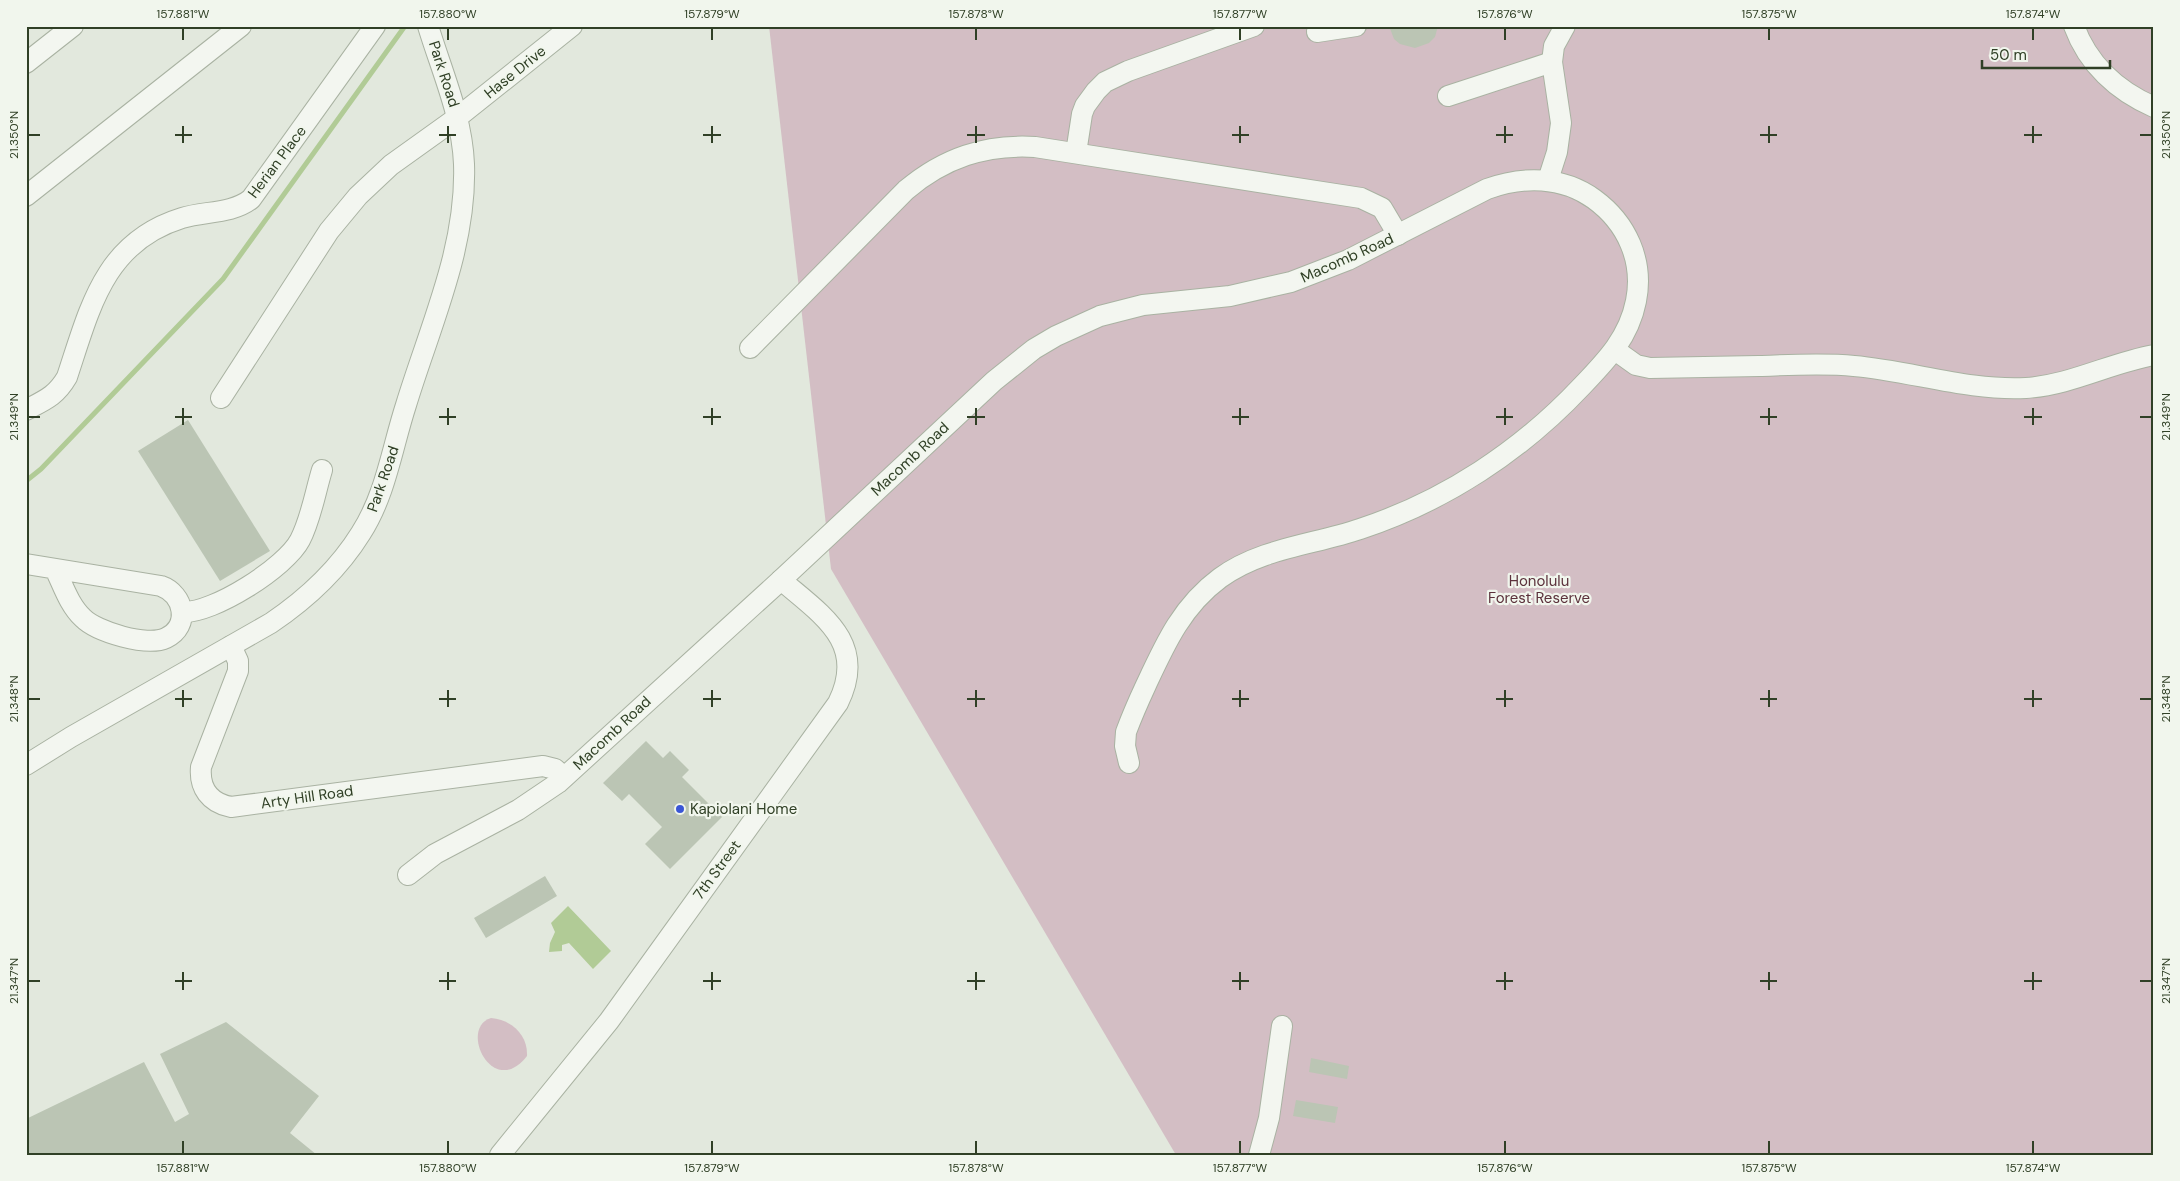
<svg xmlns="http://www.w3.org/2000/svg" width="2180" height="1181" font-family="'DM Sans',sans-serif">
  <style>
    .green { fill: #d3bec4 }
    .water { fill: #b1cb96 }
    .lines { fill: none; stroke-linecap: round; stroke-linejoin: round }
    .stream { stroke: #b1cb96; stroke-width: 5 }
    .building { fill: #bbc5b4 }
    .minor-casing { stroke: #a9b2a2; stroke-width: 22 }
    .minor { stroke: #f3f6f0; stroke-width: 20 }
    .ticks { fill: none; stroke: #304026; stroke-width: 2 }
    .poi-dot { fill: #3a56d6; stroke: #f1f6ed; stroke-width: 2 }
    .labels { text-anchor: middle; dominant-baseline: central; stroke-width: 4.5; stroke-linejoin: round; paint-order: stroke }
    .street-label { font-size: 15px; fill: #304026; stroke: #f1f6ed }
    .park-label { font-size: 15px; fill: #5c323c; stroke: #f1f6ed }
    .poi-label { font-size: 15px; fill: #304026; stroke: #f1f6ed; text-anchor: start }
    .neatline { fill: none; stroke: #304026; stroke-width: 2 }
    .ticks-label { font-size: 12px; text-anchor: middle; fill: #304026 }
  </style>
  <rect width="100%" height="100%" fill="#e2e8dd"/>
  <g class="green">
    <polygon points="769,26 2154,26 2154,1155 1176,1155 831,569"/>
    <path d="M491,1018C512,1020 528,1035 527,1056C493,1100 458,1028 491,1018Z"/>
  </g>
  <polygon class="water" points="568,906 611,951 593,969 569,943 562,945 562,951 549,952 550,943 555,932 551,923"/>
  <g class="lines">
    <polyline class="stream" points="26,481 41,469 223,279 405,26"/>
  </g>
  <g class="building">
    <polygon points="1389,26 1438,26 1435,37 1429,43 1415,48 1400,44 1394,39"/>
    <polygon points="188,420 270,551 220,581 138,451"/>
    <polygon points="646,741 663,758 670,751 689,770 682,777 722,817 670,869 645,844 662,827 629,794 622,801 603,783"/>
    <polygon points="545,876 557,896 486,938 474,918"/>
    <polygon points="226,1022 319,1096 290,1133 317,1155 26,1155 26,1119 144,1062 175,1122 189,1114 160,1054"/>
    <polygon points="1311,1058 1349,1066 1347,1079 1309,1072"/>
    <polygon points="1296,1100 1338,1107 1335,1123 1293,1116"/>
  </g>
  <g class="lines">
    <defs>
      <g id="minor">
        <path d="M2074,26C2088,64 2117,91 2154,107"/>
        <polyline points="1317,32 1356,26"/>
        <polyline points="26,63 73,26"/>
        <polyline points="1448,96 1552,62"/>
        <polyline points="1076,153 1082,114 1085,106 1096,91 1105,82 1128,71 1254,26"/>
        <polyline points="1548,180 1557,152 1561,123 1552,62 1554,46 1565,26"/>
        <polyline points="26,196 241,26"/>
        <path d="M750,348L906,190C944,158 985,144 1035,147L1361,198L1382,208L1398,235"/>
        <path d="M1615,350L1636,365L1650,368C1686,367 1723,367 1759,366C1791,365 1823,363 1854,366C1911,371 1968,391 2026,388C2071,385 2110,363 2154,355"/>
        <polyline points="221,398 329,231 358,196 391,165 458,117 572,26"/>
        <path d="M26,410C45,400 56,396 67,377C90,308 104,242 182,218C204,211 232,214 251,199L375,26"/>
        <path d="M26,564L161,586C184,594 191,626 166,638C147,647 97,632 83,618C69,605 63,585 55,569"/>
        <path d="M182,612C213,614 286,567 300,540C311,519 315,493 322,470"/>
        <path d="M231,646L238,661V671L201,767C199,788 210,803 231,807L543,766L555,769L564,777"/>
        <path d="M26,765L71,737L271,623C308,598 338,570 361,533C386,494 392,448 406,405C430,326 467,248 464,164C462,116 442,72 428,26"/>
        <path d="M408,875L435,854L518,810L558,783L781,580L994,381L1034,349L1056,336L1100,316L1143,305L1230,296L1291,282L1348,260L1487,189C1523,176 1562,176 1594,199C1627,223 1644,261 1636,301C1629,337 1607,360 1582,386C1521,451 1445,501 1360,529C1313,545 1261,548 1220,578C1182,606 1165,644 1146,685C1139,700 1132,716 1126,732L1125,746L1129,763"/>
        <path d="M500,1155L609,1021L838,703C868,643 822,615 781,580"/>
        <polyline points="1259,1155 1269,1118 1282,1026"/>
      </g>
    </defs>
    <use href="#minor" class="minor-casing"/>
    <use href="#minor" class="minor"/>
  </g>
  <path class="ticks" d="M183,28V40M448,28V40M712,28V40M976,28V40M1240,28V40M1505,28V40M1769,28V40M2033,28V40M183,126V143M448,126V143M712,126V143M976,126V143M1240,126V143M1505,126V143M1769,126V143M2033,126V143M28,135H40M175,135H192M439,135H456M703,135H721M967,135H985M1232,135H1249M1496,135H1513M1760,135H1777M2024,135H2042M2140,135H2152M183,408V425M448,408V425M712,408V425M976,408V425M1240,408V425M1505,408V425M1769,408V425M2033,408V425M28,417H40M175,417H192M439,417H456M703,417H721M967,417H985M1232,417H1249M1496,417H1513M1760,417H1777M2024,417H2042M2140,417H2152M183,690V707M448,690V707M712,690V707M976,690V707M1240,690V707M1505,690V707M1769,690V707M2033,690V707M28,699H40M175,699H192M439,699H456M703,699H721M967,699H985M1232,699H1249M1496,699H1513M1760,699H1777M2024,699H2042M2140,699H2152M183,972V990M448,972V990M712,972V990M976,972V990M1240,972V990M1505,972V990M1769,972V990M2033,972V990M28,981H40M175,981H192M439,981H456M703,981H721M967,981H985M1232,981H1249M1496,981H1513M1760,981H1777M2024,981H2042M2140,981H2152M183,1141V1154M448,1141V1154M712,1141V1154M976,1141V1154M1240,1141V1154M1505,1141V1154M1769,1141V1154M2033,1141V1154"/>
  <circle class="poi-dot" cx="680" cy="809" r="5"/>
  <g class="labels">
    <g class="street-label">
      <text transform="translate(515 72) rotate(-39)">Hase Drive</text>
      <text transform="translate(444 74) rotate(72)">Park Road</text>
      <text transform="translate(277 162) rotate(-53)">Herian Place</text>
      <text transform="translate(1347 258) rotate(-24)">Macomb Road</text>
      <text transform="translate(910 459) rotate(-43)">Macomb Road</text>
      <text transform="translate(383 479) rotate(-71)">Park Road</text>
      <text transform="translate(612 733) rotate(-43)">Macomb Road</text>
      <text transform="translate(307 797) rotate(-8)">Arty Hill Road</text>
      <text transform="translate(717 870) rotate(-54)">7th Street</text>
    </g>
    <g class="park-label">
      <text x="1539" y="581">Honolulu<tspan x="1539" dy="17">Forest Reserve</tspan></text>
    </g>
    <g class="poi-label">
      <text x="690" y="809">Kapiolani Home</text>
    </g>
  </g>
  <rect width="2180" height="1181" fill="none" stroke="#f1f6ed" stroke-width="55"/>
  <path d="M1982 60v8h128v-8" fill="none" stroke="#304026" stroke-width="2.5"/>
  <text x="1990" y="60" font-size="15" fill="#304026" stroke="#f1f6ed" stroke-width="4" paint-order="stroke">50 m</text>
  <rect x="28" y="28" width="2124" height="1126" class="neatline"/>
  <g class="ticks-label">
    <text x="183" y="18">157.881°W</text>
    <text x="448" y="18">157.880°W</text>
    <text x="712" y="18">157.879°W</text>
    <text x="976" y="18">157.878°W</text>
    <text x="1240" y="18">157.877°W</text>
    <text x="1505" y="18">157.876°W</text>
    <text x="1769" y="18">157.875°W</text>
    <text x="2033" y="18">157.874°W</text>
    <text transform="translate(14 135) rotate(-90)" y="4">21.350°N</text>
    <text transform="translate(2166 135) rotate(-90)" y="4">21.350°N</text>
    <text transform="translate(14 417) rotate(-90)" y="4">21.349°N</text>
    <text transform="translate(2166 417) rotate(-90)" y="4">21.349°N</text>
    <text transform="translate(14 699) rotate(-90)" y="4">21.348°N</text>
    <text transform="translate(2166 699) rotate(-90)" y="4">21.348°N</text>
    <text transform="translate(14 981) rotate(-90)" y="4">21.347°N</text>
    <text transform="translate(2166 981) rotate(-90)" y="4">21.347°N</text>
    <text x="183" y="1172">157.881°W</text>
    <text x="448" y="1172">157.880°W</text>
    <text x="712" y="1172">157.879°W</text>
    <text x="976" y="1172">157.878°W</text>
    <text x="1240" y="1172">157.877°W</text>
    <text x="1505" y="1172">157.876°W</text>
    <text x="1769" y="1172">157.875°W</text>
    <text x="2033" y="1172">157.874°W</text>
  </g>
</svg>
